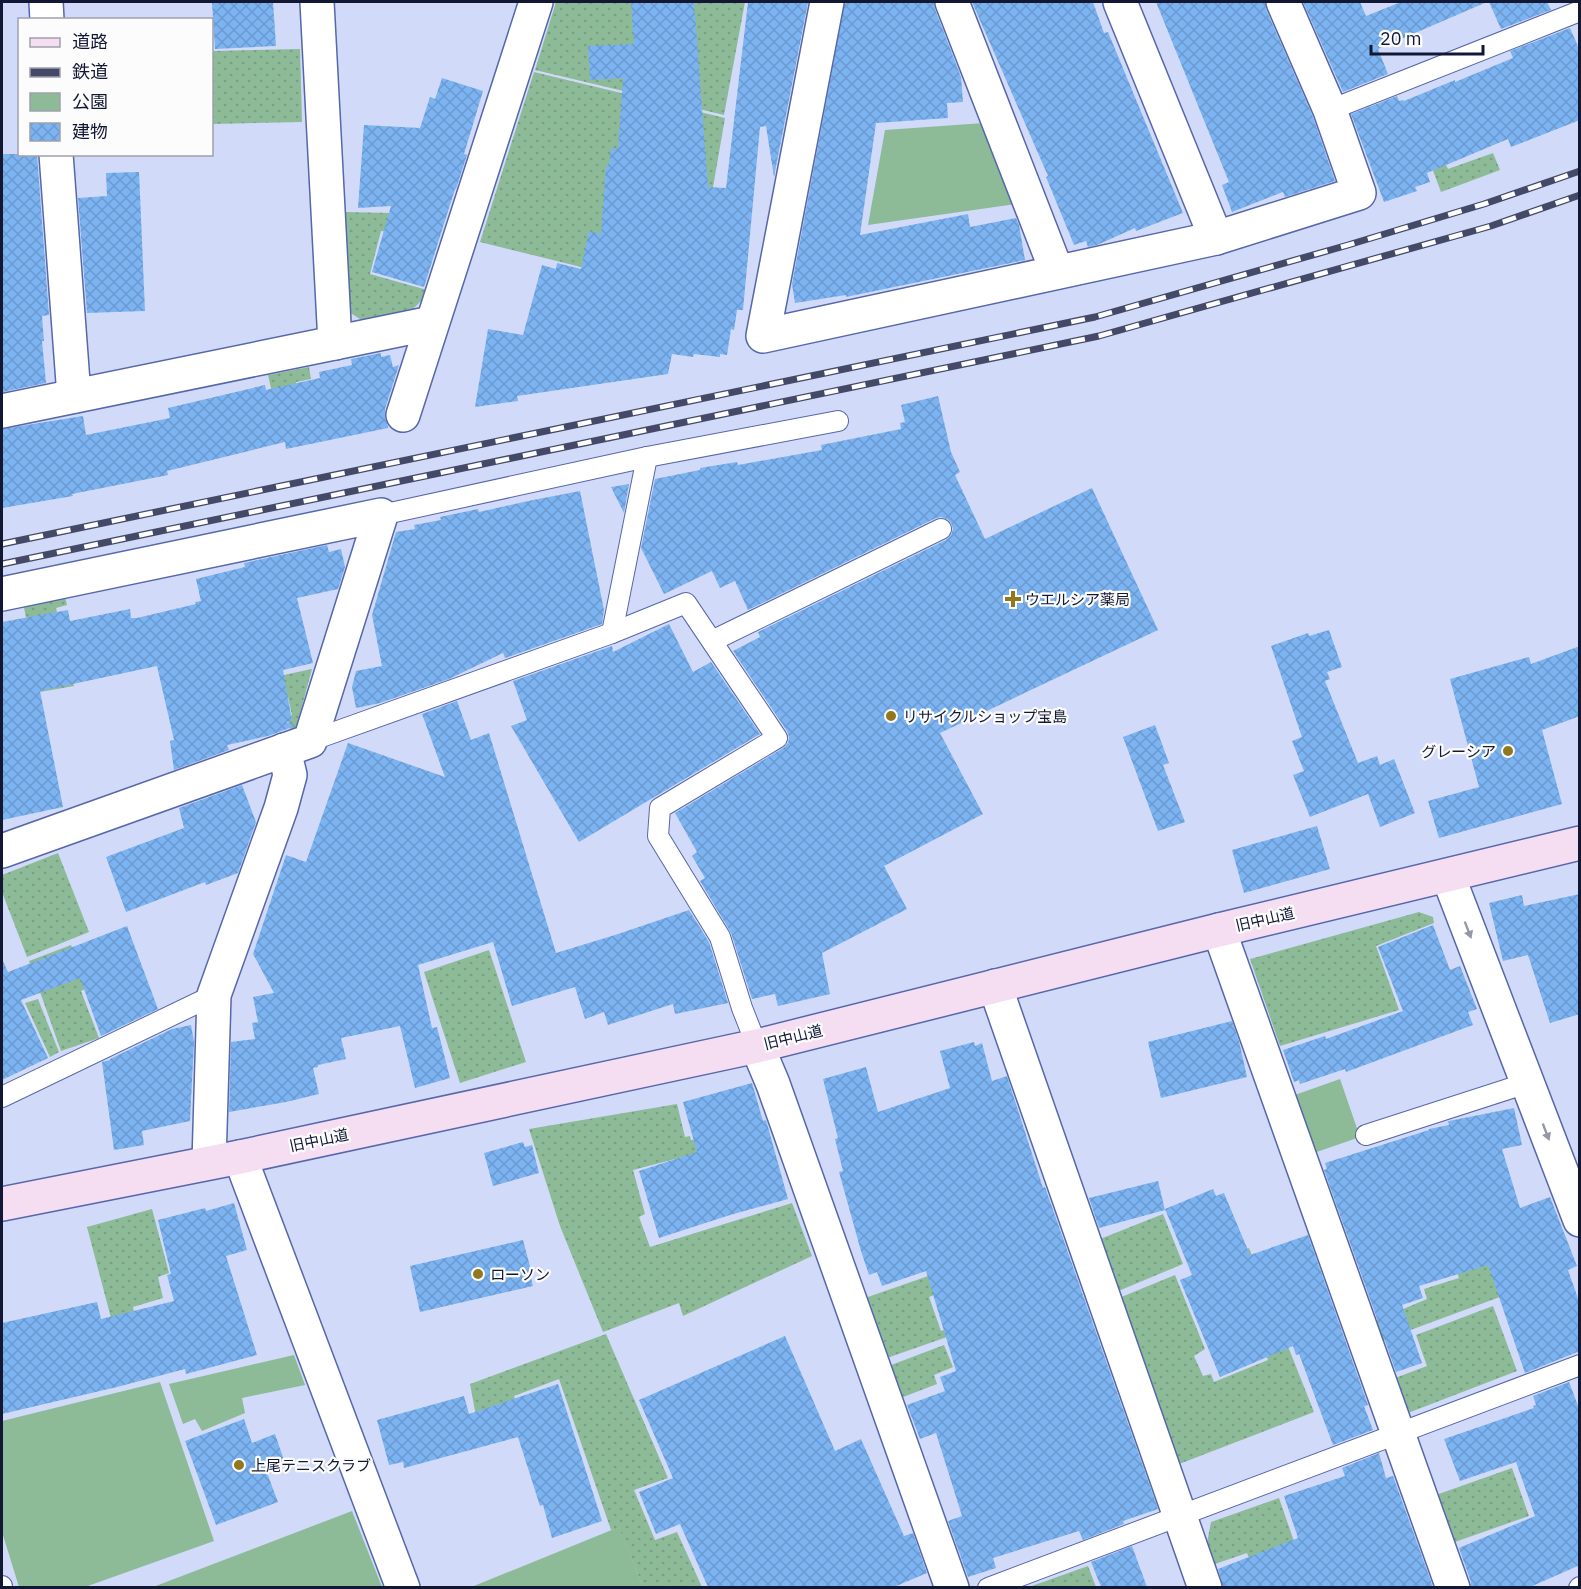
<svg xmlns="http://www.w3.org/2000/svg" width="1581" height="1589" font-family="'IBM Plex Sans','Noto Sans JP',sans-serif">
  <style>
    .green { fill: #8dbb98 }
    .garden { fill: url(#garden-dots) }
    .building { fill: url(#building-cross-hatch) }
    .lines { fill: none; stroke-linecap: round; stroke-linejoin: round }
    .lane-casing { stroke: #5667aa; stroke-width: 22 }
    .street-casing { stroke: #5667aa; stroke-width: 36 }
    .secondary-casing { stroke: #5667aa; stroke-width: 36 }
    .lane { stroke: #fff; stroke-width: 20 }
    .street { stroke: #fff; stroke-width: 33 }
    .secondary { stroke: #f5def2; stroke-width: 33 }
    .rail-casing { stroke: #434966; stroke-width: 7 }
    .rail { stroke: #fcfcfc; stroke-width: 4.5; stroke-dasharray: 14; stroke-linecap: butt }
    .oneway { fill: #9497a4 }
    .poi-dot { fill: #91771d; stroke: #fcfcfc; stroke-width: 2 }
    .labels { text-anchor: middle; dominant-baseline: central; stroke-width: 4.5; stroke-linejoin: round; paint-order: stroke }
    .poi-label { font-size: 15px; fill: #121834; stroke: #fcfcfc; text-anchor: start }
    .street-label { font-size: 15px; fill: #121834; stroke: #fcfcfc }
  </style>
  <defs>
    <pattern id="garden-dots" width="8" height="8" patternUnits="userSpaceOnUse" patternTransform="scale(1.5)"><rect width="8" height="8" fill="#8dbb98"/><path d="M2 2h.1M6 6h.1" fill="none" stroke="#79a084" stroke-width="1.8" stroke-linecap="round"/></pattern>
    <pattern id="building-cross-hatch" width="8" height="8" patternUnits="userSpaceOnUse" patternTransform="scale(1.5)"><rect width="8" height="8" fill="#7cb4f2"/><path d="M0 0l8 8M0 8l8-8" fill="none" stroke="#6a9ad0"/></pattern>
  </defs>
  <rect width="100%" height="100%" fill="#d1daf8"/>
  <g class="green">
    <polygon points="984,123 1016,204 868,225 885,130"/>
    <polygon points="1340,1079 1360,1137 1311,1154 1292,1096"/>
    <polygon points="294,1355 305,1385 242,1398 245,1413 202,1431 195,1419 183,1424 169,1384"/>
    <polygon points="160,1382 214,1541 85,1587 19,1587 2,1532 2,1421"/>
    <polygon points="352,1511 382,1587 153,1587"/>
    <polygon points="619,1527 643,1587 469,1588"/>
  </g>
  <g class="garden">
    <polygon points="556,2 745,2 724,115 535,70"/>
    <polygon points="300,49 302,122 212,124 212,51"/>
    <polygon points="534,72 725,118 712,193 690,294 480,242"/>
    <polygon points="1493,153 1500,170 1441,192 1432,168 1445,163 1448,169"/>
    <polygon points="346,212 392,213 387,232 381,231 370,274 427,290 427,295 411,311 363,321 346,310"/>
    <polygon points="309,367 311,379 296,382 297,389 274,401 268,375"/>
    <polygon points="64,593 67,605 56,608 74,686 40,692 23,602"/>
    <polygon points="312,669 296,728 290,729 287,716 292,715 288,697 284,698 260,680"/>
    <polygon points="58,853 89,932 27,957 2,892 2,875"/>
    <polygon points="1419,912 1433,917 1434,923 1376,946 1399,1010 1280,1046 1250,959"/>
    <polygon points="71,945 87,988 81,991 99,1038 61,1051 29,961"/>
    <polygon points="489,950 526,1062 460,1083 424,972"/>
    <polygon points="38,999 59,1052 50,1057 25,1003"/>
    <polygon points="677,1104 685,1137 690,1136 691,1140 698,1139 702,1152 633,1170 645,1214 639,1217 650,1247 792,1203 812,1256 683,1316 679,1303 603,1332 560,1226 529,1129"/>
    <polygon points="152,1209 169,1273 158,1277 163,1298 133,1307 134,1312 111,1318 87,1227"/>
    <polygon points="1163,1214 1183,1264 1116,1292 1095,1241"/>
    <polygon points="1482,1225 1508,1294 1378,1342 1370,1323 1427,1299 1424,1289 1459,1278 1445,1240"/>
    <polygon points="1249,1248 1314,1412 1174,1466 1119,1298 1175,1275 1205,1349 1194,1356 1203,1376 1211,1374 1214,1382 1268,1360 1225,1259"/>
    <polygon points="931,1275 937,1294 929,1297 941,1331 944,1330 947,1337 887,1358 865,1298"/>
    <polygon points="1493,1306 1517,1371 1408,1413 1395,1378 1427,1366 1416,1335"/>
    <polygon points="606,1334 668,1478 634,1490 655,1540 677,1532 702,1587 643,1587 619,1528 611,1530 559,1379 514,1396 524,1430 481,1443 470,1384"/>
    <polygon points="944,1345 953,1367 934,1375 937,1384 898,1399 886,1367"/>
    <polygon points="1512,1468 1529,1516 1452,1543 1436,1495"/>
    <polygon points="1279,1498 1296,1547 1250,1561 1247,1553 1215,1564 1207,1543 1211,1522"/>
    <polygon points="1088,1566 1096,1587 1029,1587"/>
  </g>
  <g class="building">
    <polygon points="212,2 273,2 276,46 215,49"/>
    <polygon points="631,2 694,2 708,187 726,188 748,2 808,2 774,177 766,126 760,127 743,310 737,310 734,330 731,329 727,355 720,354 720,357 694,354 693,357 672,354 668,374 517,396 518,401 475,407 488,329 523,335 542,265 556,269 557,263 581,269 589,231 601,234 606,166 609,165 611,148 618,149 623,78 590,80 588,46 634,44"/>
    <polygon points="845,2 934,2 935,9 961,77 963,102 947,103 948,118 876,123 860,235 968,214 970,227 1016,218 1019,225 1025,260 846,297 846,295 795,303 792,284"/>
    <polygon points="972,2 1093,2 1104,33 1108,32 1183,213 1136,231 1135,228 1097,245 1088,247 1086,241 1074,245 1046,177 1048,176"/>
    <polygon points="1156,2 1265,2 1266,9 1313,117 1335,181 1285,197 1283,192 1232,212 1222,185 1229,182"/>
    <polygon points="1303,2 1360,2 1366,16 1401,2 1487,2 1378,49 1388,74 1343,92"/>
    <polygon points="1489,2 1547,2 1551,10 1501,29"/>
    <polygon points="1570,28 1580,51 1580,120 1511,147 1508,139 1427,173 1430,182 1415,187 1417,191 1384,202 1351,114 1397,96 1399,101 1403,100 1404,101 1455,80 1455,82 1513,58 1510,51"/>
    <polygon points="442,78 483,91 464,154 467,155 456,189 455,189 424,287 372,272 391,206 358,208 364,125 420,128 430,97 435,99"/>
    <polygon points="2,154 37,154 49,315 42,316 44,341 42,341 46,383 2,392"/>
    <polygon points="139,172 145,311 87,313 78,198 107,196 106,173"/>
    <polygon points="381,353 381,357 390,355 393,367 399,365 385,409 385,418 388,426 388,428 286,449 285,442 167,471 168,475 72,494 73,496 2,508 2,429 83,416 86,435 170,418 168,408 265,385 266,390 320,378 319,372 352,365 351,359"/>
    <polygon points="938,396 951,452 960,472 955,475 985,539 1092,488 1158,630 940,733 983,814 884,866 907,909 822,953 830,994 778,1006 775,994 752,999 731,933 700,881 705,878 692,856 697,852 675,813 783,748 788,743 789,737 787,731 733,651 760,637 758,632 946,540 951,535 953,529 951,523 947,519 941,517 936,518 748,610 735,581 720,588 712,571 664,594 641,548 655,479 700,470 700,468 737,462 738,465 822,450 821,445 901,429 900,423 905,422 901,405"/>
    <polygon points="629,484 624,513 611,487"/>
    <polygon points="580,491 604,610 602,624 505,658 503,653 449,679 380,703 356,708 352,687 356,671 382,666 372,615 396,532 415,529 414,525 441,520 440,517 478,509 479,512 533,500"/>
    <polygon points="327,545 329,552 341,549 345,567 338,589 297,598 313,663 283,670 292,721 286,722 295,725 295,726 268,736 227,745 229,750 174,770 170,741 174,740 157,666 40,691 63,807 2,820 2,622 68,610 70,621 130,609 131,618 137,618 196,604 195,602 201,601 196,579 245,567 244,563"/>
    <polygon points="669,624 693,672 711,662 760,734 579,842 511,726 527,720 513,681 612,646 613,652"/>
    <polygon points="1329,630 1342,667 1327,672 1330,679 1325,681 1358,763 1377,756 1380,765 1394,759 1415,813 1380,827 1368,794 1310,817 1293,775 1304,771 1292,741 1302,737 1271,646 1308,633 1309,636"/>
    <polygon points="1580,646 1580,716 1542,730 1562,804 1439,838 1428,801 1479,787 1450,679 1529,657 1531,664"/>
    <polygon points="457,701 471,740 489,733 556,953 615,935 689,910 709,942 728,1003 675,1014 673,1004 608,1025 604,1012 585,1019 575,987 512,1006 493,942 418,965 432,1028 437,1027 450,1078 415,1088 400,1026 341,1038 346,1059 318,1065 318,1067 313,1068 319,1094 286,1102 229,1112 231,1042 255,1039 252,1023 258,1022 253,997 274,993 253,954 286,855 306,862 348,743 445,777 422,714"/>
    <polygon points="1155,725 1169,763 1163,765 1185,822 1158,831 1123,737"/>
    <polygon points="242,785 256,822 238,873 206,885 205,882 126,912 106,857 184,828 179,808"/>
    <polygon points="1317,826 1330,869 1244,893 1232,850"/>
    <polygon points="1580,894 1580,1014 1550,1023 1528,955 1503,961 1489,903 1522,895 1524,906"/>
    <polygon points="1433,925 1450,970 1460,966 1477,1009 1468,1012 1473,1025 1346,1072 1345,1069 1300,1084 1299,1080 1294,1082 1283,1050 1325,1036 1326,1039 1403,1011 1378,947"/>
    <polygon points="127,926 158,1009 101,1036 80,978 21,1000 48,1058 2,1080 2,959 8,972"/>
    <polygon points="1232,1021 1239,1041 1247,1077 1161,1098 1148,1042"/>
    <polygon points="191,1025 194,1042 190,1121 142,1131 144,1145 114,1150 102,1062 110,1060 110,1059 172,1029"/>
    <polygon points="974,1042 975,1046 982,1043 992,1081 1007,1076 1043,1188 1045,1187 1158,1509 1123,1521 1124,1524 1083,1540 1079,1531 993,1558 996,1568 968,1577 948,1521 962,1516 936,1433 920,1439 907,1405 945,1391 940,1377 956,1371 926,1271 882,1286 877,1272 869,1275 861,1251 839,1172 843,1171 835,1139 838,1138 823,1079 866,1067 878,1112 950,1088 940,1051"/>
    <polygon points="752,1083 763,1121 766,1120 788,1199 730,1215 659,1238 639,1171 697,1152 683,1102"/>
    <polygon points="1514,1108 1522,1145 1502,1149 1520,1208 1550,1197 1577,1266 1568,1270 1580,1304 1580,1351 1525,1373 1488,1265 1419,1286 1423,1298 1402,1305 1422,1363 1396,1372 1324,1170 1327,1169 1325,1163 1429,1130 1429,1129 1449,1125 1448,1121 1449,1121"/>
    <polygon points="523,1142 525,1147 532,1145 539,1173 493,1186 484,1153"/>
    <polygon points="1158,1181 1165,1210 1099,1228 1089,1198"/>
    <polygon points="1213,1189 1216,1196 1224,1193 1250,1255 1308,1235 1368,1405 1364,1406 1373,1430 1333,1445 1299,1354 1296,1355 1293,1346 1220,1377 1180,1280 1192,1275 1165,1209"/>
    <polygon points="234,1203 247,1250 226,1256 257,1355 186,1374 185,1369 117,1387 2,1414 2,1323 97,1302 101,1319 174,1301 167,1275 171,1274 158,1220 205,1208 206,1211"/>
    <polygon points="523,1240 531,1270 529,1270 533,1286 420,1312 410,1266"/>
    <polygon points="785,1336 835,1451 861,1439 904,1536 913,1533 927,1573 894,1587 708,1587 680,1524 656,1534 639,1492 673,1478 639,1400"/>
    <polygon points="1569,1382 1580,1411 1580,1565 1530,1587 1471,1587 1471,1582 1459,1548 1535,1516 1516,1462 1460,1481 1444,1439 1534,1408 1533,1406 1536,1405 1533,1396"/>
    <polygon points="558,1384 602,1521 552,1538 543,1505 540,1506 518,1437 404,1468 403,1462 389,1465 377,1420 464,1396 469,1414"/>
    <polygon points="244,1419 252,1443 275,1434 286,1466 267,1473 278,1502 216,1525 185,1441"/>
    <polygon points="1379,1453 1386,1478 1393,1476 1433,1587 1223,1587 1218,1569 1298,1538 1284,1496 1345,1476 1342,1468"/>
    <polygon points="1132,1546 1147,1587 1101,1587 1091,1562"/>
  </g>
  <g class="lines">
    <defs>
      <g id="lane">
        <polyline points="1330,110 1580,11"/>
        <polyline points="381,515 647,457 838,421"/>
        <polyline points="612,633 647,457"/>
        <polyline points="712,641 941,529"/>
        <polyline points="310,741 612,633 686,603 777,738 660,808 658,836 720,937 742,1008 757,1046"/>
        <polyline points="2,1097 214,995"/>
        <polyline points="1366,1135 1527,1083"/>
        <polyline points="2,1586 2,1588"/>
        <polyline points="988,1588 1580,1365"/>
        <polyline points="1579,1588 1580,1587"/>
      </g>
      <g id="street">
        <polyline points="46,2 47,20"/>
        <polyline points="317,2 335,343"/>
        <polyline points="827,2 763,336 1216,238 1359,193 1330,110 1283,2"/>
        <polyline points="952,2 1057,272"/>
        <polyline points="1120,2 1216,238"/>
        <polyline points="56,154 74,396"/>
        <polyline points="2,411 432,323"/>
        <polyline points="403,415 536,2"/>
        <polyline points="2,594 381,515 310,741 2,851"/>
        <polyline points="1448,876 1580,1220"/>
        <polyline points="1219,930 1453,1588"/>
        <polyline points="995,986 1205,1588"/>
        <polyline points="757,1046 773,1084 952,1588"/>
        <polyline points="240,1157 403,1588"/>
        <polyline points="209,1162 214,995 281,808 290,775 284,750"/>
      </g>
      <polyline id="secondary" points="2,1204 240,1157 757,1046 1219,930 1580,843"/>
    </defs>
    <use href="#lane" class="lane-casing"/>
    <use href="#street" class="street-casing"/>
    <use href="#secondary" class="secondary-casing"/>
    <use href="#lane" class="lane"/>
    <use href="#street" class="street"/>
    <use href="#secondary" class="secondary"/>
    <defs>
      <g id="rail">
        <polyline points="2,544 1095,317 1348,245 1484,204 1580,171"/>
        <polyline points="2,564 1099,336 1491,226 1580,195"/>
      </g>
    </defs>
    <use href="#rail" class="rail-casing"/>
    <use href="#rail" class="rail"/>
  </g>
  <defs><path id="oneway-solid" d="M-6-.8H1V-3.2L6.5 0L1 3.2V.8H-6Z" transform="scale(1.5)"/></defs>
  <g class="oneway">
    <use href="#oneway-solid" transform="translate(1468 930) rotate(69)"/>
    <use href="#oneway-solid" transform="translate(1546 1132) rotate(69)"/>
  </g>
  <g class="poi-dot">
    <path d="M1010 590h6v6h6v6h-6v6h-6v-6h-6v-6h6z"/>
    <circle cx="891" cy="716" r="6"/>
    <circle cx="1508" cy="751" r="6"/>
    <circle cx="478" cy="1274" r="6"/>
    <circle cx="239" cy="1465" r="6"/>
  </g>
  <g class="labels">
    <g class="poi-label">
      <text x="1025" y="599">ウエルシア薬局</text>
      <text x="903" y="716">リサイクルショップ宝島</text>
      <text x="1496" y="751" text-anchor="end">グレーシア</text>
      <text x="490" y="1274">ローソン</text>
      <text x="251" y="1465">上尾テニスクラブ</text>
    </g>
    <g class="street-label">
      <text transform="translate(1265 919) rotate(-13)">旧中山道</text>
      <text transform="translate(793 1037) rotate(-14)">旧中山道</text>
      <text transform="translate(319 1140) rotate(-12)">旧中山道</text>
    </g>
  </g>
  <rect width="1581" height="1589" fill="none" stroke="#121834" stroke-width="6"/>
  <rect x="18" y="18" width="195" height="138" fill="#fcfcfc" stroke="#9ea1ac" stroke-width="1.5"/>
  <rect x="30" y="38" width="30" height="9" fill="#f5def2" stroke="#9ea1ac" stroke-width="1.5"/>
  <text x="72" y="48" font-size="18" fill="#121834">道路</text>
  <rect x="30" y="68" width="30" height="9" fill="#434966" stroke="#9ea1ac" stroke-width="1.5"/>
  <text x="72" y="78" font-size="18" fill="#121834">鉄道</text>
  <rect x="30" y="93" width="30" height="18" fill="#8dbb98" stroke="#9ea1ac" stroke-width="1.5"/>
  <text x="72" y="108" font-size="18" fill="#121834">公園</text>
  <rect x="30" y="123" width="30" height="18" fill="url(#building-cross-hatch)" stroke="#9ea1ac" stroke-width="1.5"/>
  <text x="72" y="138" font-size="18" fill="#121834">建物</text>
  <path d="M1371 45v9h112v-9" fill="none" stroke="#121834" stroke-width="3"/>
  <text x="1380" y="45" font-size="18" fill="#121834" stroke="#fcfcfc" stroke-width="4.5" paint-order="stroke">20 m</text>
</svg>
